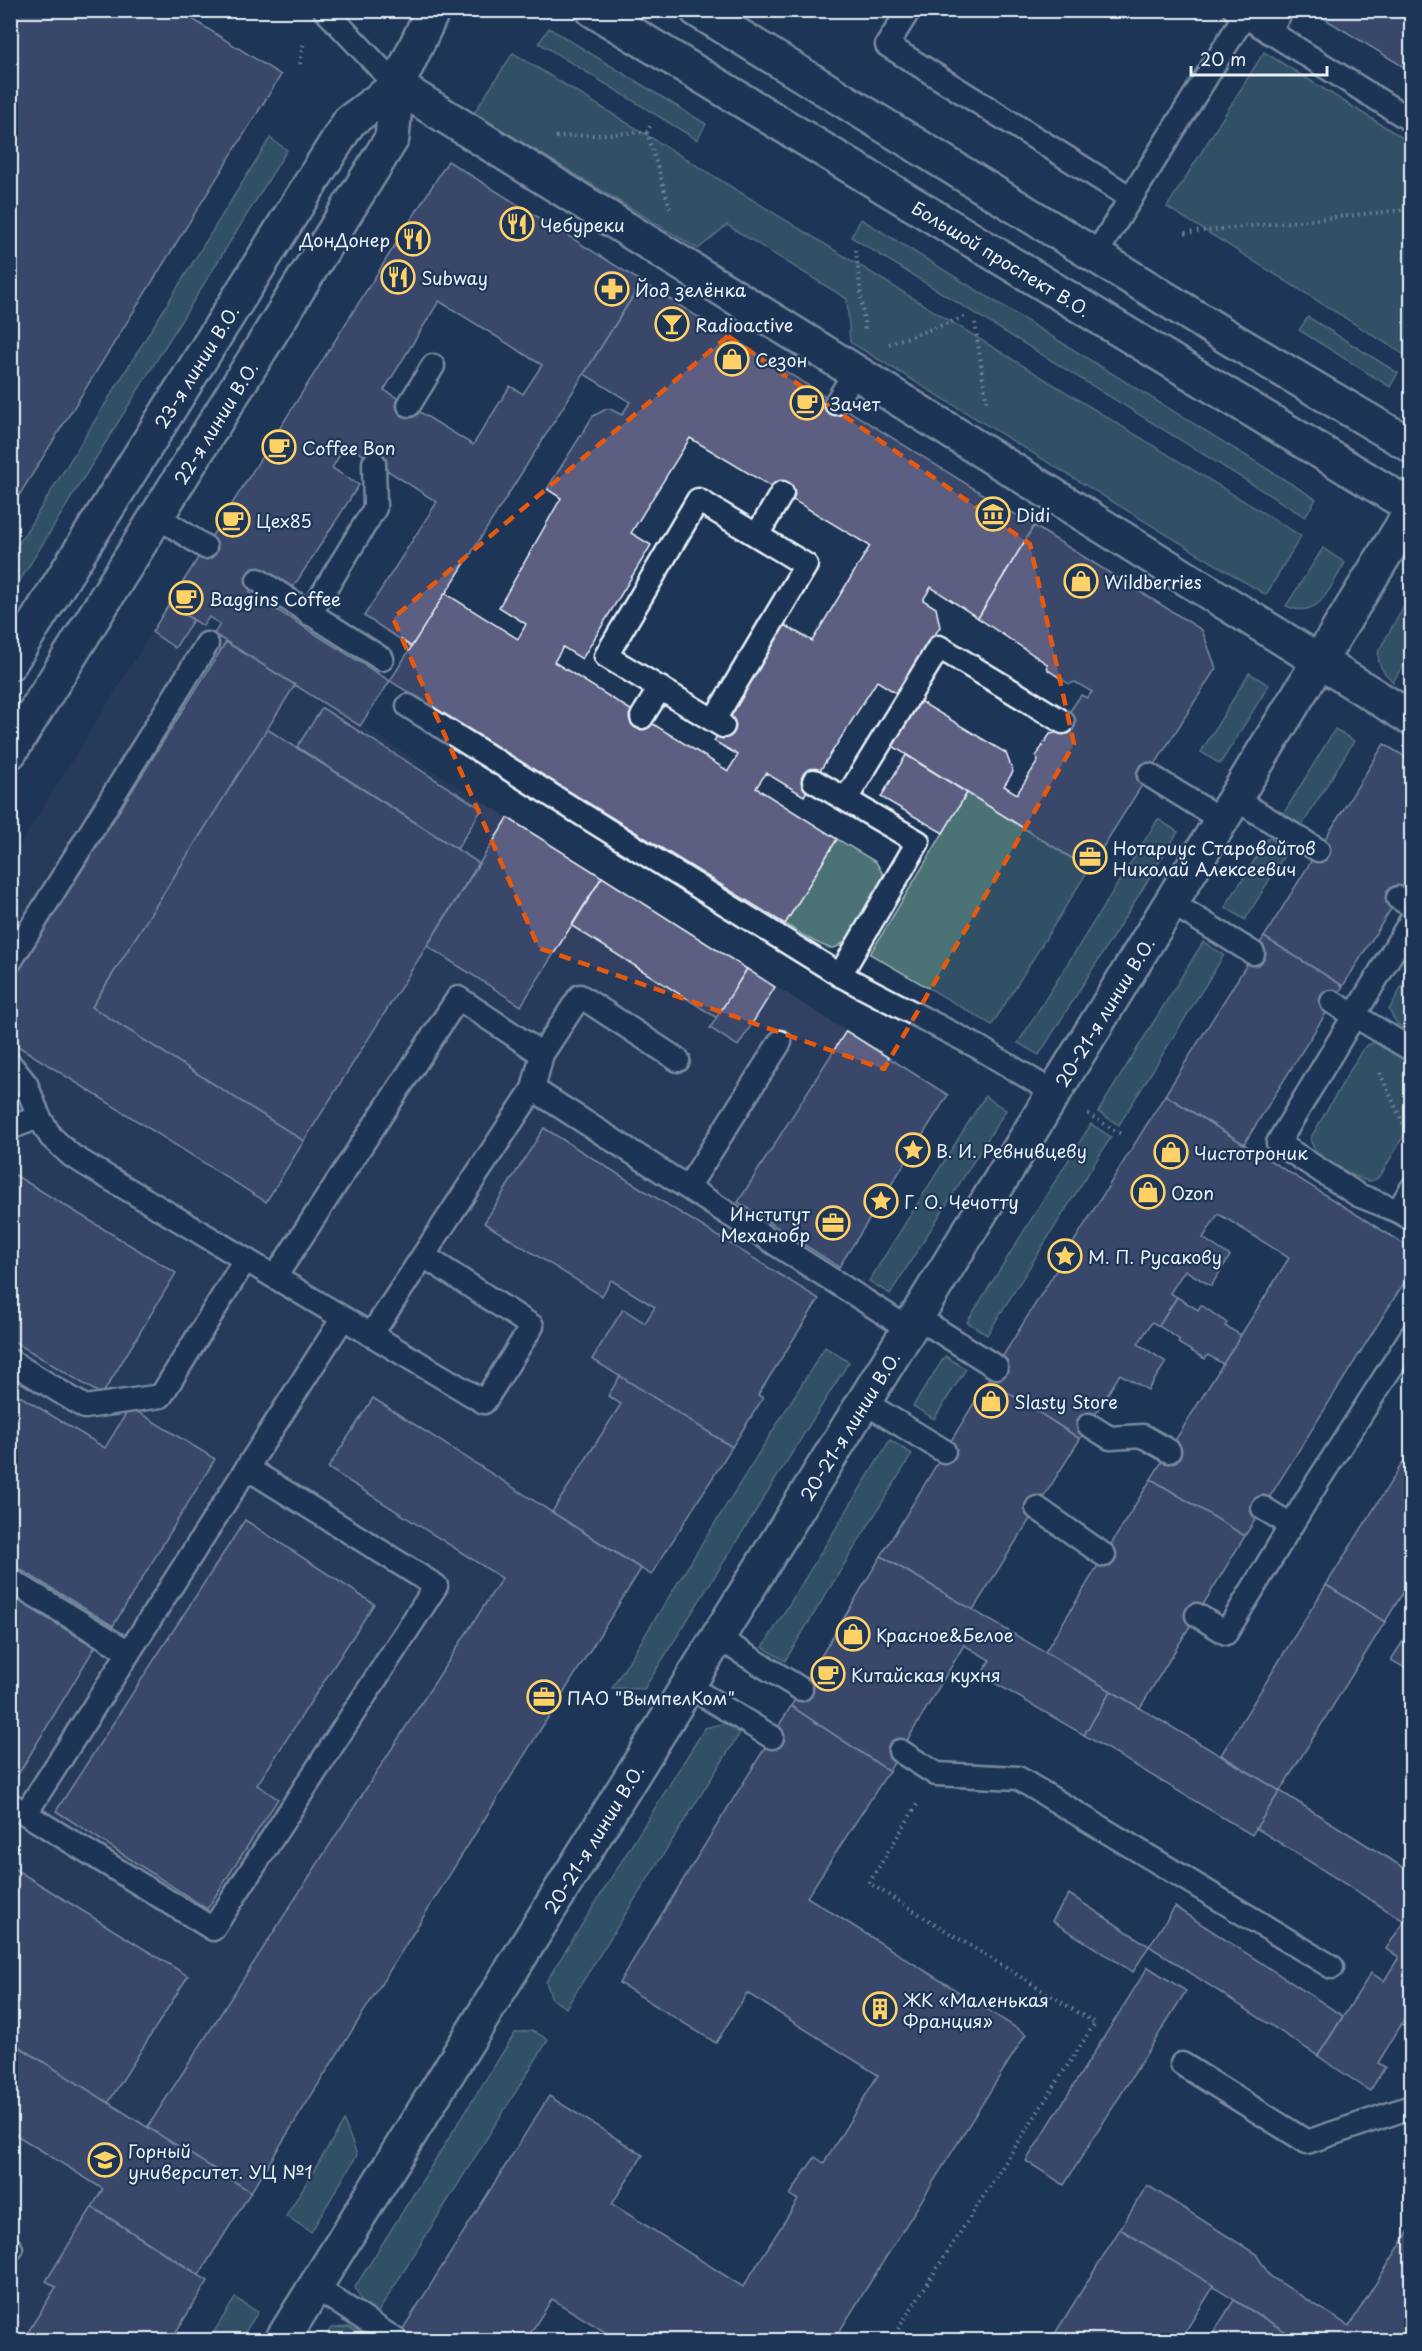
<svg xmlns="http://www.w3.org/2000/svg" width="1422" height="2351" font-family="'Playpen Sans',sans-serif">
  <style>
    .built { fill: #304164 }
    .green { fill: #4c7275; stroke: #9ab2b6; stroke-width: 1.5 }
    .building { fill: #5c5e82; stroke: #e8f1f8; stroke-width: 1.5; fill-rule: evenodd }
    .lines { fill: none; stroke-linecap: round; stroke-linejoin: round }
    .service-casing { stroke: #e8f1f8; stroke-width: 27 }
    .minor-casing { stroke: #e8f1f8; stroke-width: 38 }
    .tertiary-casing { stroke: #e8f1f8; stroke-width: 38 }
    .secondary-casing { stroke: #e8f1f8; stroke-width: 38 }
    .path { stroke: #e8f1f8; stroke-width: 4; stroke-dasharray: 1.5 4.5; stroke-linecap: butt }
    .service { stroke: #1d3557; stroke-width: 22 }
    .minor { stroke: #1d3557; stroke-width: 33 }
    .tertiary { stroke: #1d3557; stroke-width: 33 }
    .secondary { stroke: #1d3557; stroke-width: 33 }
    .tram { stroke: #e8f1f8; stroke-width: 1.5 }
    .marked { fill: none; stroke: #e8590c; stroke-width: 4.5; stroke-dasharray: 12 8; stroke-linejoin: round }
    .labels { text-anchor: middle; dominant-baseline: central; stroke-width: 4.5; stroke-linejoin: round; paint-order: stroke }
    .poi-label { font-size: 18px; fill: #e8f1f8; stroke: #1d3557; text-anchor: start }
    .street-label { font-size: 18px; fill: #e8f1f8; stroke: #1d3557 }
  </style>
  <rect width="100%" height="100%" fill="#1d3557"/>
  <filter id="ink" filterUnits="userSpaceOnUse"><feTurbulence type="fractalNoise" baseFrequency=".0167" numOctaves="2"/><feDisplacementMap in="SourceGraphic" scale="12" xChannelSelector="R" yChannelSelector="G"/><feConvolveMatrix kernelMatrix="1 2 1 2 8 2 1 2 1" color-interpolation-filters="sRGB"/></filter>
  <g filter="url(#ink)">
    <polygon class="built" points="169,604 948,1095 758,1395 763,1398 651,1575 641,1570 251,2192 199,2275 208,2281 171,2340 11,2340 10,860"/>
    <g class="green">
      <polygon points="549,28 706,124 697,140 539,43"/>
      <polygon points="1264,52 1411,143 1411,359 1167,207"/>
      <polygon points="513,53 1301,536 1266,595 850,342 847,299 727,225 698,249 474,113"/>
      <polygon points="270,138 287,150 11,595 11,556"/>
      <polygon points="861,219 1316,499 1305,517 851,237"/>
      <polygon points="1308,317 1398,373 1390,387 1299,330"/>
      <path d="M1323,548L1345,563C1330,586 1320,621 1286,606Z"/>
      <path d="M1406,603L1411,606V652L1393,682C1383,672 1376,664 1379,650Z"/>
      <polygon points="1249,673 1269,685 1220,764 1201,752"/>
      <polygon points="1335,729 1354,741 1301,827 1282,816"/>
      <polygon points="967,793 1089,869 992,1025 870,954"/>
      <polygon points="1158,819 1178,832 1039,1055 1018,1043"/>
      <polygon points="1269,837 1288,849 1245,920 1225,907"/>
      <path d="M837,839L876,862L883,874L881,883L848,938C844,942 839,948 832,948C821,948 796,930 785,924Z"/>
      <polygon points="1203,942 1224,955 1119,1125 1098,1112"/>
      <polygon points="1411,969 1411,1033 1397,1024 1389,1010"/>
      <path d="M1375,1042L1384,1044L1411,1061V1123L1382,1173C1379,1177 1376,1180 1371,1181C1361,1182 1324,1159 1317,1152C1313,1148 1312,1145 1310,1139L1362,1050L1368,1045Z"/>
      <polygon points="985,1096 1006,1110 890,1294 869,1281"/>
      <polygon points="1091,1124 1111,1137 987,1335 967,1322"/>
      <polygon points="825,1347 849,1362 644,1689 612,1688"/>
      <polygon points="945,1356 966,1369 934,1419 913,1406"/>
      <polygon points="890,1440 912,1454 785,1661 763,1647"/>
      <polygon points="725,1723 740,1733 566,2008 552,1999 546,1982 705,1728"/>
      <polygon points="532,2030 548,2040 377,2314 363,2305 355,2287 515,2033"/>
      <polygon points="344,2121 357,2155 311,2232 286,2216"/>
      <polygon points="235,2298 258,2312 240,2340 209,2340"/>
      <polygon points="349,2327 362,2335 359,2340 323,2340 331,2328"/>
    </g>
    <g class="building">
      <polygon points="10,10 178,10 281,75 10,510"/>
      <polygon points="1330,10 1412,10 1412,72 1325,19"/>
      <path d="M448,161L642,282L412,647L364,616L437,502L346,444L332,468L359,485L292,589L264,571L250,593L390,681L360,726L214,634L220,624L209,617L203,626L169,604ZM439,301L542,365L523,394L510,386L473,445L384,390Z"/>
      <path d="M642,282L1034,526L978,618L931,587L923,600L936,608L940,627L896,693L877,681L804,796L766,773L756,788L837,839L785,924L390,681L445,593L518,639L526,624L499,607L561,498L547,489L593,416L608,408L622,415L630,402L584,374ZM690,438L870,546L812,641L783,624L714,741L738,755L728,771L554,662L563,647L582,659L651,545L631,533Z"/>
      <polygon points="1034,526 1202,630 1216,668 1089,869 891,745 918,700 1006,753 1013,772 1004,786 1017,794 1038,761 1036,756 1050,734 1055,733 1081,695 1087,698 1092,692 1075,682 1069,684 1048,670 1047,664 978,618"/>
      <polygon points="169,604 193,620 175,648 152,632"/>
      <polygon points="226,642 295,685 92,1007 304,1141 266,1202 10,1041 10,984"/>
      <polygon points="322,708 482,809 457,849 297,747"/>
      <polygon points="267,729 479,863 304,1141 92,1007"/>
      <polygon points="1384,744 1412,761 1412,875 1343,986 1264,937"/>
      <polygon points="906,755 967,793 943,833 881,797"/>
      <polygon points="508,818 602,877 521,1006 427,946"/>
      <polygon points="602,877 747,969 717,1018 572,926"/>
      <polygon points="1264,937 1343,986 1244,1144 1165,1095"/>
      <polygon points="747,969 775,987 738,1046 710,1028"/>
      <polygon points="846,1031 948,1095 839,1267 738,1202"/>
      <polygon points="1165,1095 1412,1249 1412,1270 1245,1536 1151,1479 1289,1258 1227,1219 1218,1214 1203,1238 1230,1256 1211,1286 1185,1270 1170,1293 1177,1297 1159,1326 1152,1322 1138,1344 1166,1362 1148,1390 1120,1374 1080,1439 988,1380"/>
      <polygon points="544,1128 819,1299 758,1395 763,1398 732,1447 592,1359 623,1309 645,1323 655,1307 611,1280 602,1296 484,1223"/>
      <polygon points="10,1172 176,1273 102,1395 10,1339"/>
      <polygon points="1177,1297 1198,1310 1201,1305 1227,1323 1225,1326 1241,1335 1223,1364 1208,1355 1205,1359 1178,1343 1180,1340 1159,1326"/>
      <polygon points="620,1376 732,1447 651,1575 552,1512 621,1404 608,1396"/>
      <polygon points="988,1380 1080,1439 973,1610 881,1556"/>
      <polygon points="10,1390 105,1448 130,1407 215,1459 113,1626 10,1563"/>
      <polygon points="373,1398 641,1569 251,2192 147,2128 502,1578 328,1468"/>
      <polygon points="1412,1448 1412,1578 1385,1622 1326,1585"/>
      <polygon points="1151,1479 1245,1536 1140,1708 1045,1652"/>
      <polygon points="245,1520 374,1604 257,1785 278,1799 207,1909 56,1811"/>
      <polygon points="881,1556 1111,1691 1084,1735 981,1675 990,1660 964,1645 889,1771 791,1706"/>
      <polygon points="1326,1585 1385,1622 1280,1791 1221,1755"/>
      <polygon points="10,1596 95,1647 13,1783 10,1782"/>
      <polygon points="1412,1627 1412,1672 1391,1660"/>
      <polygon points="1111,1691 1280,1791 1252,1835 1084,1735"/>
      <polygon points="791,1706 889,1771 807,1897 1026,2034 834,2340 618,2340 552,2299 526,2340 396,2340 549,2096 643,2155 612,2204 743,2287 798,2200 790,2195 802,2176 815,2157 824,2163 878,2075 747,1993 716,2043 619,1983"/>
      <polygon points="1280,1791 1412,1873 1412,1909 1404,1921 1256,1828"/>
      <polygon points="10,1866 188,1976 108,2103 10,2041"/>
      <polygon points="1069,1894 1149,1946 1133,1972 1052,1921"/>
      <polygon points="1175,1907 1343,2016 1318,2056 1149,1946"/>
      <polygon points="1412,1909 1412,2024 1404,2020 1378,2063 1385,2067 1370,2091 1318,2056 1371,1973 1384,1981 1399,1957 1386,1949"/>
      <polygon points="1148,1967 1186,1991 1064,2185 1026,2161"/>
      <polygon points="10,2041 251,2192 199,2275 92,2207 103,2189 10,2131"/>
      <polygon points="1147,2185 1256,2254 1270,2276 1349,2326 1412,2226 1412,2340 1299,2340 1120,2229"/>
      <polygon points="92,2207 208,2281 171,2340 23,2340 56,2287 46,2281"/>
      <polygon points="1120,2229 1214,2286 1180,2340 1051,2340"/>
      <polygon points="1234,2300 1299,2340 1209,2340"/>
    </g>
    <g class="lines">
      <defs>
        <g id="service">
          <polyline points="325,10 397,86"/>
          <polyline points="909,10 887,45 1131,198"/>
          <polyline points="1235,10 1412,121"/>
          <polyline points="1269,32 1282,10"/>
          <polyline points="1096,254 1248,10"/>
          <polyline points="836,403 855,372"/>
          <polyline points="409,405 433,366"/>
          <polyline points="157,516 205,547"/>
          <polyline points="757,535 782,493"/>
          <polyline points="258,580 382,659"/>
          <polyline points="310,614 375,508 374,463"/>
          <polyline points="408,706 840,975 978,1047 1054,1093"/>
          <polyline points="642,717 660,688"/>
          <polyline points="714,720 806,565 698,500 606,656 723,726"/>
          <polyline points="1149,775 1220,819"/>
          <polyline points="814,781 918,842 840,975"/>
          <polyline points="1234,798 1318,850"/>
          <polyline points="846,799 939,647 1063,722"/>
          <polyline points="1398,898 1412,906"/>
          <polyline points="1170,902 1253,953"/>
          <polyline points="1412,919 1278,1143 1358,1195 1398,1211 1412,1219"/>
          <polyline points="10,962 207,644"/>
          <polyline points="1332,1002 1412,1050"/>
          <polyline points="10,1064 26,1084 39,1117 51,1137 72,1156 484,1402 532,1326 424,1256"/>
          <polyline points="533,1089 909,1329"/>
          <polyline points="10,1128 39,1117"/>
          <polyline points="688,1187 780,1042"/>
          <polyline points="1398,1211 1412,1188"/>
          <polyline points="275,1277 458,998 542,1054"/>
          <polyline points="917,1317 996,1367"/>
          <polyline points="371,1335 533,1089 542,1054 580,996 678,1060"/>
          <polyline points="10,1361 85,1407 161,1396 245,1260"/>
          <polyline points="864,1402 944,1451"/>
          <polyline points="1089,1425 1110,1438 1143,1436 1169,1451"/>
          <polyline points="1037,1508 1104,1555"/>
          <polyline points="1263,1508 1291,1525"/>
          <polyline points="10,1580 129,1652"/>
          <polyline points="1197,1615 1226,1633 1318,1481 1412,1335"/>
          <polyline points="718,1638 801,1689"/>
          <polyline points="688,1686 772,1737"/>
          <polyline points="900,1751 936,1774 1018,1778 1332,1967"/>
          <polyline points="10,1804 213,1929 436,1586 247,1468"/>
          <polyline points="26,1813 343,1318"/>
          <polyline points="1182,2064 1307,2142 1408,2108 1412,2110"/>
          <polyline points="10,2249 11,2249"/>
          <polyline points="315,2287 396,2340"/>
        </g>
        <g id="minor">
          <polyline points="397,86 1412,719"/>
          <path id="s1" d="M282,2340L909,1329L1412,510"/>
        </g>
        <g id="tertiary">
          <path id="s2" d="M10,663L349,122L397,86"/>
          <path id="s3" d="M10,752L392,138L397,86L433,10"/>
        </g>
        <g id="secondary">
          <path id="s4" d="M593,10L1412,507"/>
          <polyline points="697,10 1234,341 1412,446"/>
        </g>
      </defs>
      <use href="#service" class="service-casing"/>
      <use href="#minor" class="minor-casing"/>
      <use href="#tertiary" class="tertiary-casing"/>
      <use href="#secondary" class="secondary-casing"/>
      <g class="path">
        <polyline points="823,10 825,15"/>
        <polyline points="300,64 304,41"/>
        <polyline points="647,132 670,208"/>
        <polyline points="556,137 647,132 651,125"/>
        <polyline points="1185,233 1412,209"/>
        <polyline points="856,250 865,331"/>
        <polyline points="975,323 987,405"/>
        <polyline points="889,344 965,317"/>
        <polyline points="1380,1073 1412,1143"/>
        <polyline points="1088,1114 1121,1134"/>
        <polyline points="898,2329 1095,2023 869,1883 918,1803"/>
      </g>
      <use href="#service" class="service"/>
      <use href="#minor" class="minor"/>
      <use href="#tertiary" class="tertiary"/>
      <use href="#secondary" class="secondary"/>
      <polyline class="tram" points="318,10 367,16 405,10"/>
    </g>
  </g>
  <path d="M0 0H1422V2351H0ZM728,336L1030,544L1074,744L884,1069L539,948L393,618Z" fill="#1d3557" fill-opacity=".55" fill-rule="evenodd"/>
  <path class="marked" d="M728,336L1030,544L1074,744L884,1069L539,948L393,618Z"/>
  <defs>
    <symbol id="restaurant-ring" viewBox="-11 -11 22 22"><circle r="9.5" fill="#1d3557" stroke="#ffd166" stroke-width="1.5"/><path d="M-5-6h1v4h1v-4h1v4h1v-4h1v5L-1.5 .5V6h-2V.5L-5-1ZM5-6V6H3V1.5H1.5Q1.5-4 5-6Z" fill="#ffd166"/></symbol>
    <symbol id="pharmacy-ring" viewBox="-11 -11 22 22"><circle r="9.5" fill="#1d3557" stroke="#ffd166" stroke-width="1.5"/><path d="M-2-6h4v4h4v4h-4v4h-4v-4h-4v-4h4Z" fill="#ffd166"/></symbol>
    <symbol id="bar-ring" viewBox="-11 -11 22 22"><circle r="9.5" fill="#1d3557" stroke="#ffd166" stroke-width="1.5"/><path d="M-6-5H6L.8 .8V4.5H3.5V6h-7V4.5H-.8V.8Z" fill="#ffd166"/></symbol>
    <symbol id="shop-ring" viewBox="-11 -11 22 22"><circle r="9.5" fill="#1d3557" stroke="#ffd166" stroke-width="1.5"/><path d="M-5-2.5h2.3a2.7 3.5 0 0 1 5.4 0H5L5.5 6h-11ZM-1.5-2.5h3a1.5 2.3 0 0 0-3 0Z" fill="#ffd166"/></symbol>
    <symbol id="cafe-ring" viewBox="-11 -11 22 22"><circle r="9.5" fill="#1d3557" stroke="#ffd166" stroke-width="1.5"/><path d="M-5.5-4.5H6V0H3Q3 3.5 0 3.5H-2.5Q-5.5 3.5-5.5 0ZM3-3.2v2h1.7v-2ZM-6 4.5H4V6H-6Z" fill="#ffd166"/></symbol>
    <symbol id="museum-ring" viewBox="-11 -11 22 22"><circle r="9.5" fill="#1d3557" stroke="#ffd166" stroke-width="1.5"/><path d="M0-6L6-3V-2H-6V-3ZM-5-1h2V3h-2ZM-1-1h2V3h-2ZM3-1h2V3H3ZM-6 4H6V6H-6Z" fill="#ffd166"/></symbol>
    <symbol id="office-ring" viewBox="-11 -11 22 22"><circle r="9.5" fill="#1d3557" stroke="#ffd166" stroke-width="1.5"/><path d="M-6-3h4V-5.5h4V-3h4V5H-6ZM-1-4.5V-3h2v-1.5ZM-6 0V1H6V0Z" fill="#ffd166"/></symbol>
    <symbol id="sight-ring" viewBox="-11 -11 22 22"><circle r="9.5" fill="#1d3557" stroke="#ffd166" stroke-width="1.5"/><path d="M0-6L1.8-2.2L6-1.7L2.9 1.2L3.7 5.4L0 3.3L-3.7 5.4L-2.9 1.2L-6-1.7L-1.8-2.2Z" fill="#ffd166"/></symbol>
    <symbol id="building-ring" viewBox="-11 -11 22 22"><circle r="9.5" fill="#1d3557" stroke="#ffd166" stroke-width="1.5"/><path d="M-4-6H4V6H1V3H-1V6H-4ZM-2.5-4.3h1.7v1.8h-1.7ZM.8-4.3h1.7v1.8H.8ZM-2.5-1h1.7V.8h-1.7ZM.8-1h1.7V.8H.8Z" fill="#ffd166"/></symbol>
    <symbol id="university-ring" viewBox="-11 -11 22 22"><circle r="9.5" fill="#1d3557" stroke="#ffd166" stroke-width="1.5"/><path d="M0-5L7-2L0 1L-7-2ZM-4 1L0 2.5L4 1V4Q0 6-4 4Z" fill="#ffd166"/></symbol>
  </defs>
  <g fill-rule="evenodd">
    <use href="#restaurant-ring" x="498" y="205" width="38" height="38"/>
    <use href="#restaurant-ring" x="394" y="220" width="38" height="38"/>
    <use href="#restaurant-ring" x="379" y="258" width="38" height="38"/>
    <use href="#pharmacy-ring" x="593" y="270" width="38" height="38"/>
    <use href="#bar-ring" x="653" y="305" width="38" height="38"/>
    <use href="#shop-ring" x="713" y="340" width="38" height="38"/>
    <use href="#cafe-ring" x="788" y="384" width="38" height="38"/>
    <use href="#cafe-ring" x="260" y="428" width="38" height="38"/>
    <use href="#museum-ring" x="974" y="495" width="38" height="38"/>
    <use href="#cafe-ring" x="214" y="501" width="38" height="38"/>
    <use href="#shop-ring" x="1062" y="562" width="38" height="38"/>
    <use href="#cafe-ring" x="167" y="579" width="38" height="38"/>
    <use href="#office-ring" x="1071" y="838" width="38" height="38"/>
    <use href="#sight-ring" x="894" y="1131" width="38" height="38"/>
    <use href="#shop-ring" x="1152" y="1133" width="38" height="38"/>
    <use href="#shop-ring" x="1129" y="1173" width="38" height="38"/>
    <use href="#sight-ring" x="862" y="1182" width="38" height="38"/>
    <use href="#office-ring" x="814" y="1204" width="38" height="38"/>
    <use href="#sight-ring" x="1046" y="1237" width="38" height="38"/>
    <use href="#shop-ring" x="972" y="1382" width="38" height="38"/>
    <use href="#shop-ring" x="834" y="1615" width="38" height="38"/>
    <use href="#cafe-ring" x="809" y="1655" width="38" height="38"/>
    <use href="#office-ring" x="525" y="1678" width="38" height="38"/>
    <use href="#building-ring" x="861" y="1990" width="38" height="38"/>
    <use href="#university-ring" x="86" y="2141" width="38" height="38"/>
  </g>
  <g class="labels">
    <g class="poi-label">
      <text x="540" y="224">Чебуреки</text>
      <text x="390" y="239" text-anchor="end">ДонДонер</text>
      <text x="421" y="277">Subway</text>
      <text x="635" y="289">Йод зелёнка</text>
      <text x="695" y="324">Radioactive</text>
      <text x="755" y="359">Сезон</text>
      <text x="830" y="403">Зачет</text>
      <text x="302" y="447">Coffee Bon</text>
      <text x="1016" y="514">Didi</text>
      <text x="256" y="520">Цех85</text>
      <text x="1104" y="581">Wildberries</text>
      <text x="209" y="598">Baggins Coffee</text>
      <text x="1113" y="847">Нотариус Старовойтов<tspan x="1113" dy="21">Николай Алексеевич</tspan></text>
      <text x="936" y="1150">В. И. Ревнивцеву</text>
      <text x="1194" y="1152">Чистотроник</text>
      <text x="1171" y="1192">Ozon</text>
      <text x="904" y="1201">Г. О. Чечотту</text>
      <text x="810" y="1213" text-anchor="end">Институт<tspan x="810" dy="21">Механобр</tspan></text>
      <text x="1088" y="1256">М. П. Русакову</text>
      <text x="1014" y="1401">Slasty Store</text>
      <text x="876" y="1634">Красное&amp;Белое</text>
      <text x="851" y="1674">Китайская кухня</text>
      <text x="567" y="1697">ПАО "ВымпелКом"</text>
      <text x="903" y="1999">ЖК «Маленькая<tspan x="903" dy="21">Франция»</tspan></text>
      <text x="128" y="2150">Горный<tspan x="128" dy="21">университет. УЦ №1</tspan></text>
    </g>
    <g class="street-label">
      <text stroke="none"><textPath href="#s4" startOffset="478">Большой проспект В.О.</textPath></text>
      <text stroke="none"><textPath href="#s2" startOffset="350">23-я линии В.О.</textPath></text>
      <text stroke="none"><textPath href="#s3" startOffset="388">22-я линии В.О.</textPath></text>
      <text stroke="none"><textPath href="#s1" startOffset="1562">20-21-я линии В.О.</textPath></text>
      <text stroke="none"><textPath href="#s1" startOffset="1076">20-21-я линии В.О.</textPath></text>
      <text stroke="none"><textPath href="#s1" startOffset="590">20-21-я линии В.О.</textPath></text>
    </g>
  </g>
  <rect width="1422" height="2351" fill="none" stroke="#1d3557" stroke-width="36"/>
  <rect x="18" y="18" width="1386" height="2315" fill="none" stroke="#e8f1f8" stroke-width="2" filter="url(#ink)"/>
  <path d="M1191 66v9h136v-9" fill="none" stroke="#e8f1f8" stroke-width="3"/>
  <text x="1200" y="66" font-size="18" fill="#e8f1f8" stroke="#1d3557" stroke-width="4.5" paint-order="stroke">20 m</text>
</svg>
